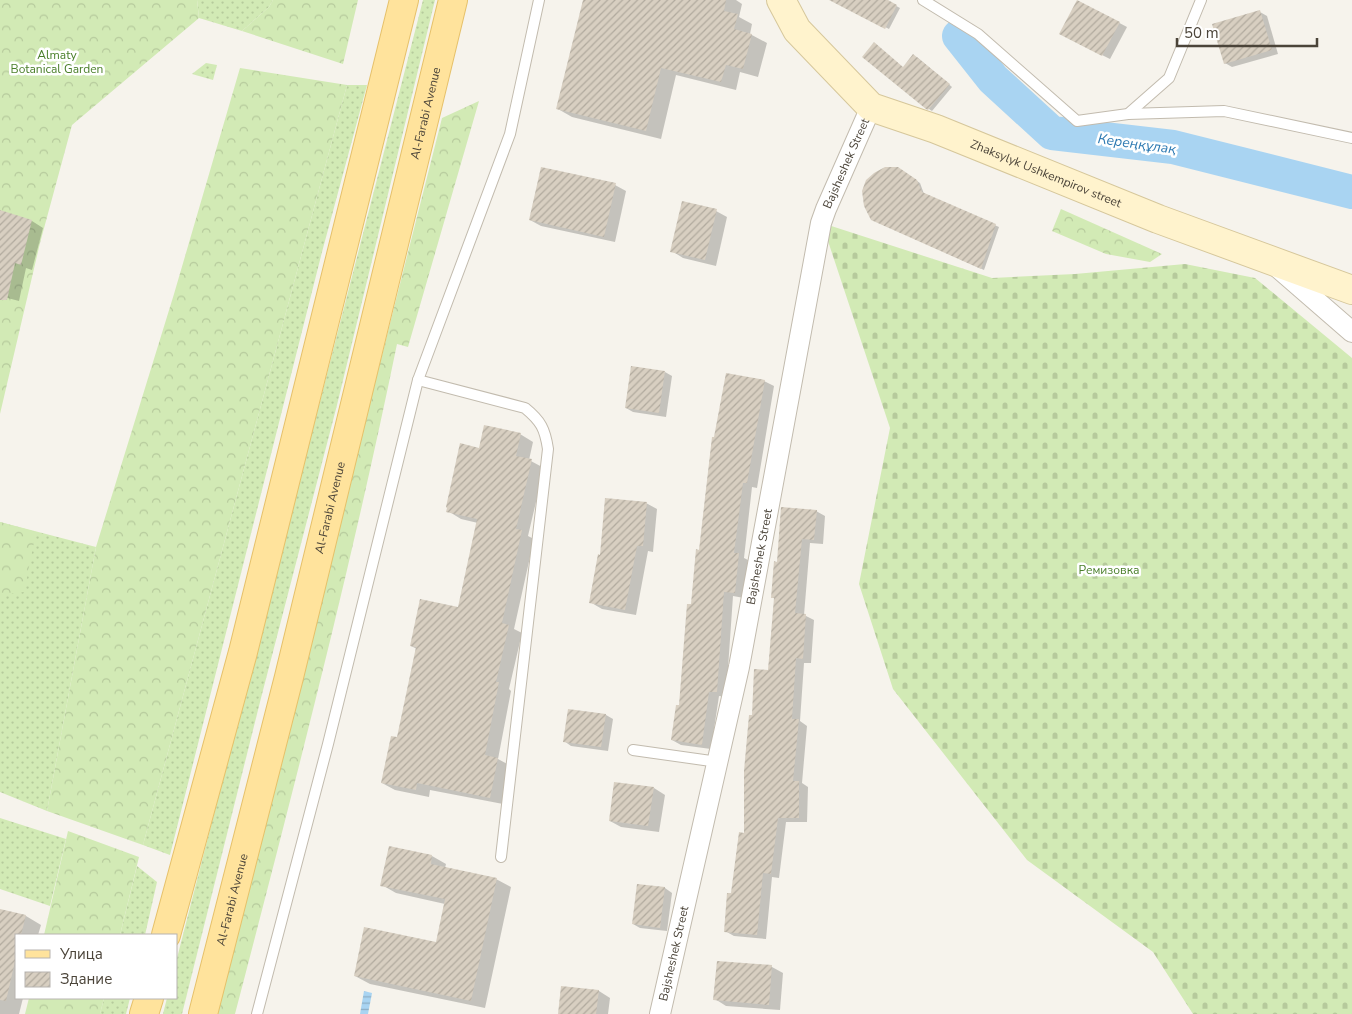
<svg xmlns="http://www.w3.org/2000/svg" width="1352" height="1014" font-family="'Nunito Sans',sans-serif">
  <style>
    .grass { fill: url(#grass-dots) }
    .forest { fill: url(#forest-crowns) }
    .cemetery { fill: url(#cemetery-stones) }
    .water { fill: url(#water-rules) }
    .shadow { fill: #0003 }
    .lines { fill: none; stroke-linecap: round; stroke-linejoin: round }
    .river { stroke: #a9d4f2; stroke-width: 34 }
    .building { fill: url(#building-hatch) }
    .lane-casing { stroke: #c2bbae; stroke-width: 12 }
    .street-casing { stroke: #c2bbae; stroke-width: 22 }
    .secondary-casing { stroke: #d6c79b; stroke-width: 30 }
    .primary-casing { stroke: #e6c16a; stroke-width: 30 }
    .lane { stroke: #fff; stroke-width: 10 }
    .street { stroke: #fff; stroke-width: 20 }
    .secondary { stroke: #fff3cd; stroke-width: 28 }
    .primary { stroke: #ffe39c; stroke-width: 28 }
    .labels { text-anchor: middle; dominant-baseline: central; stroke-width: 5; stroke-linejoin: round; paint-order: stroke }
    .park-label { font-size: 12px; fill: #4a7f2a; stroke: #fff }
    .street-label { font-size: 12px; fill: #4b4439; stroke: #fff }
    .water-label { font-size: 14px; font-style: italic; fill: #2e7ab2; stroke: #fff }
  </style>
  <defs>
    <pattern id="grass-dots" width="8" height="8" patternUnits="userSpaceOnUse" patternTransform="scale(1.25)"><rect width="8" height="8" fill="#d2eab5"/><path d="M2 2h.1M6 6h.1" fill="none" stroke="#b6ca9c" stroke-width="1.8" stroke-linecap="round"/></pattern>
    <pattern id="forest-crowns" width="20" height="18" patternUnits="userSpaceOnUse" patternTransform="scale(1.25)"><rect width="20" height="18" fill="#d2eab5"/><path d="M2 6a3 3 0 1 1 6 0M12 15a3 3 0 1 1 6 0" fill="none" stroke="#b6ca9c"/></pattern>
    <pattern id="cemetery-stones" width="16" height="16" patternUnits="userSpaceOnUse" patternTransform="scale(1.25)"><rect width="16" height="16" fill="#d2eab5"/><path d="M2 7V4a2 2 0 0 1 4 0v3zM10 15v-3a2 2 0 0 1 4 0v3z" fill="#b6ca9c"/></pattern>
    <pattern id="water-rules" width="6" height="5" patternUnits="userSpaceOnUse" patternTransform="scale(1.25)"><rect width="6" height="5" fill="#a9d4f2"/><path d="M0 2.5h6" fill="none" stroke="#8caec5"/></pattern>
    <pattern id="building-hatch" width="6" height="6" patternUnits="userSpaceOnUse" patternTransform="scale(1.25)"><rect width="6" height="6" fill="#d8cfc1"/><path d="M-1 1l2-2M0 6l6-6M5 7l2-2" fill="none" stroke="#b1aa9e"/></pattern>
  </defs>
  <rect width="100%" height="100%" fill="#f6f3ec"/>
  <g class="grass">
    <polygon points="197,0 273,0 269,7 242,31 199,18"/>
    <polygon points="423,0 435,0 337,405 261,698 182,1014 163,1014 167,998 176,998 176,962"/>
    <polygon points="206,63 217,65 213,80 192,74"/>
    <polygon points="347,85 367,85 322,252 170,855 143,845"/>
    <polygon points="0,522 96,547 47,811 0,792"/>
    <polygon points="0,818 66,839 50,906 0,889"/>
    <polygon points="137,866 157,882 145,935 120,935"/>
    <polygon points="104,998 130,998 126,1014 100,1014"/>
  </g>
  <g class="forest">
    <polygon points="0,0 197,0 199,18 72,125 40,243 0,414"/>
    <polygon points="273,0 358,0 343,64 242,31 269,7"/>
    <polygon points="240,68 347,85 143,845 47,811 96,547 174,294"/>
    <path d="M479,101L408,347L397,344C351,569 293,791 235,1014H210L336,537L442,118Z"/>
    <polygon points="1061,209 1162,254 1150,262 1106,254 1052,231"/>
    <polygon points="0,522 36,532 24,592 0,595"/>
    <polygon points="68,831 139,857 120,935 44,935"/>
    <polygon points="29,998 104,998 100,1014 25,1014"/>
  </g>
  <polygon class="cemetery" points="822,223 992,278 1075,274 1185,264 1255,278 1352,358 1352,1014 1193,1014 1153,952 1027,860 893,689 859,584 890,428"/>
  <polygon class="water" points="364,991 372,993 368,1014 360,1014"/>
  <g class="shadow">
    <polygon points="584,0 736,0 742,4 739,17 752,24 750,34 767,43 758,77 740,72 736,90 676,75 661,139 572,117 558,109"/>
    <polygon points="855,0 885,0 900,8 889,29 850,9"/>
    <polygon points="1078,1 1127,27 1110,59 1068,38"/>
    <polygon points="1260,12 1267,16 1278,54 1232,67 1225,63"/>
    <polygon points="917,57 952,87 932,111 929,109 903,68"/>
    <polygon points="901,170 920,183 924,194 999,227 984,270 876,221"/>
    <polygon points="615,185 626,191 615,242 541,226 530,220"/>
    <polygon points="716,211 727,217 716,266 683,258 672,251"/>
    <polygon points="0,212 32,221 43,228 32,270 26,268 19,301 0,296"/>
    <polygon points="665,372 672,376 666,417 633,412 626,408"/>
    <polygon points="764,381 774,386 757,488 752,487 744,558 748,560 744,598 733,596 726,697 719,696 711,749 681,745 672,740 680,707 715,438"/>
    <polygon points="520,434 533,442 529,460 544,468 528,536 534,539 514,629 522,633 509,689 511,691 498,759 511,766 503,804 430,790 429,797 395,790 382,783 398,739 417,649 411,646 459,608 478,523 461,519 448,511 480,449"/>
    <polygon points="646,503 657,509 653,552 648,551 636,615 602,609 590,602"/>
    <polygon points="816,511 825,516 823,544 810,543 804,615 814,620 811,663 804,663 800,721 807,726 802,783 808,787 807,822 786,822 779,878 772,877 766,939 734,936 725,931 745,834 753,716 769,671 775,599 772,597 778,563"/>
    <polygon points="606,715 613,719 608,751 571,746 564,741"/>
    <polygon points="654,788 665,795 659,832 621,827 610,821"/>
    <polygon points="390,848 432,856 446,864 445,868 496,879 511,887 485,1008 370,984 355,976 437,944 445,904 396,893 382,885"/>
    <polygon points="638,885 665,888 672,893 667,931 640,928 633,924"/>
    <polygon points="0,910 26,916 41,925 38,935 16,935 16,998 23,998 19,1014 0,1014"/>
    <polygon points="718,962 772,967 783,973 780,1010 726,1006 715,999"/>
    <polygon points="599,991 610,998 608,1014 559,1014"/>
  </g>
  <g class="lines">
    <polyline class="river" points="959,36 993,79 1052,133 1173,147 1352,192"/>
  </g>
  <g class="building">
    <polygon points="583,0 726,0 724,11 738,14 734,29 752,34 743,69 726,65 721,82 661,68 646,131 556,109"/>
    <polygon points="829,0 888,0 897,5 885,29"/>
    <polygon points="1077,0 1120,22 1102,56 1059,34"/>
    <polygon points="1260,10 1272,50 1224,64 1212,24"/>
    <polygon points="874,42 903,67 913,54 950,84 928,110 926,109 862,57"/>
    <polygon points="541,167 616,183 604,237 529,220"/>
    <polygon points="885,167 898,167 917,180 922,192 996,224 981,269 871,220 864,206 862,191 866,180 874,173"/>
    <polygon points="682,201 717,209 705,260 670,252"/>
    <polygon points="0,210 32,220 21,265 15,263 7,300 0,300"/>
    <polygon points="631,366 665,371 659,413 625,408"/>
    <polygon points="726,373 765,380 747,483 743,483 734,553 739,553 735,593 724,592 717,692 709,692 702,745 671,740 676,705 679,705 687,604 691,604 696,549 699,550 712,437 714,437"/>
    <polygon points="484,425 521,433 516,456 532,459 516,529 522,530 502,623 509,625 496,682 499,682 485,755 498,758 490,798 417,783 416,790 381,783 391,736 397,737 416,647 410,646 420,599 458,607 477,519 446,512 447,508 446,507 460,443 479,448"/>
    <polygon points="605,498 647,502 643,546 637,546 625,610 589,603 598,554 600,555"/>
    <polygon points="781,507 817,510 814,540 802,539 795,613 806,614 803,659 796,658 792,719 799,719 793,781 799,781 799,818 778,818 771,874 763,873 757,935 724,932 727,893 731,893 739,832 744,833 744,771 749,715 752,715 754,669 768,670 774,598 771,598 774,561 777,562"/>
    <polygon points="568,709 606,714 601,747 563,742"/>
    <polygon points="614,782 654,787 648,826 609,821"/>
    <polygon points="389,846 432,855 431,864 497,878 471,1001 354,976 364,927 436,942 445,899 380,886"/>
    <polygon points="637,884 665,887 660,928 632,924"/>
    <polygon points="0,909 26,915 21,935 16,935 16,957 6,1001 0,1000"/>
    <polygon points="717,961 772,965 769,1005 713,1000"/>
    <polygon points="561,986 599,990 596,1014 558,1014"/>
  </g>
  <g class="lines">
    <defs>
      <g id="lane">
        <polyline points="923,0 978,34 1077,121 1128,114 1169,78 1201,0"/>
        <polyline points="1128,114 1224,111 1352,138"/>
        <path d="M418,380L525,408C541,421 545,429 548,449L501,857"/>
        <polyline points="633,750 718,762"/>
        <polyline points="257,1014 328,744 418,380 510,134 539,0"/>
      </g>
      <g id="street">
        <polyline points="1276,266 1352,332"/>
        <path id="s1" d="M660,1014L739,667L821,223L826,209L871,107"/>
      </g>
      <g id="secondary">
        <path id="s2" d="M781,0L797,30L871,107L936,129L1158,219L1352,290"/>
      </g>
      <g id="primary">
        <polyline points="166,935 243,652 404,0"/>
        <polyline points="144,1014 149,998"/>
        <path id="s3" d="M203,1014L289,677L453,0"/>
      </g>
    </defs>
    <use href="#lane" class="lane-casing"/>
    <use href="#street" class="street-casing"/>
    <use href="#secondary" class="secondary-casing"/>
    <use href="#primary" class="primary-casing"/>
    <use href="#lane" class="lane"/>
    <use href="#street" class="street"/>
    <use href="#secondary" class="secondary"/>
    <use href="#primary" class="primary"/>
  </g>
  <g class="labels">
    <g class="park-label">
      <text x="57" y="55">Almaty<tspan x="57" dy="14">Botanical Garden</tspan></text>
      <text x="1109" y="570">Ремизовка</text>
    </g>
    <g class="street-label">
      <text stroke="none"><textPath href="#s3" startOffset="928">Al-Farabi Avenue</textPath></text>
      <text stroke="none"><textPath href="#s1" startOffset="872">Bajsheshek Street</textPath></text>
      <text stroke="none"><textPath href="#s2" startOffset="328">Zhaksylyk Ushkempirov street</textPath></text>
      <text stroke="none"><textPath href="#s3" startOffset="522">Al-Farabi Avenue</textPath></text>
      <text stroke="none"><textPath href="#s1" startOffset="468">Bajsheshek Street</textPath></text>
      <text stroke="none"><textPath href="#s3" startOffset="118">Al-Farabi Avenue</textPath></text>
      <text stroke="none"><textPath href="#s1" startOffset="62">Bajsheshek Street</textPath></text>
    </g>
    <g class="water-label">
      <text transform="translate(1137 144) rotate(8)">Кереңқұлақ</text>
    </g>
  </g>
  <rect x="15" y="934" width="162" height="65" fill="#ffffff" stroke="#b7b4b0"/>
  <rect x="25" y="950" width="25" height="8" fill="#ffe39c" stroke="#b7b4b0"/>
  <text x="60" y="959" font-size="15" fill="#4b4439">Улица</text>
  <rect x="25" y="972" width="25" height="15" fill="url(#building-hatch)" stroke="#b7b4b0"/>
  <text x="60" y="984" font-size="15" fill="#4b4439">Здание</text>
  <path d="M1177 38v8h140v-8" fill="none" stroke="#4b4439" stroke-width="2.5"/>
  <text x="1184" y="38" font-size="15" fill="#4b4439" stroke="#ffffff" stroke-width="4" paint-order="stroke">50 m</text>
</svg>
